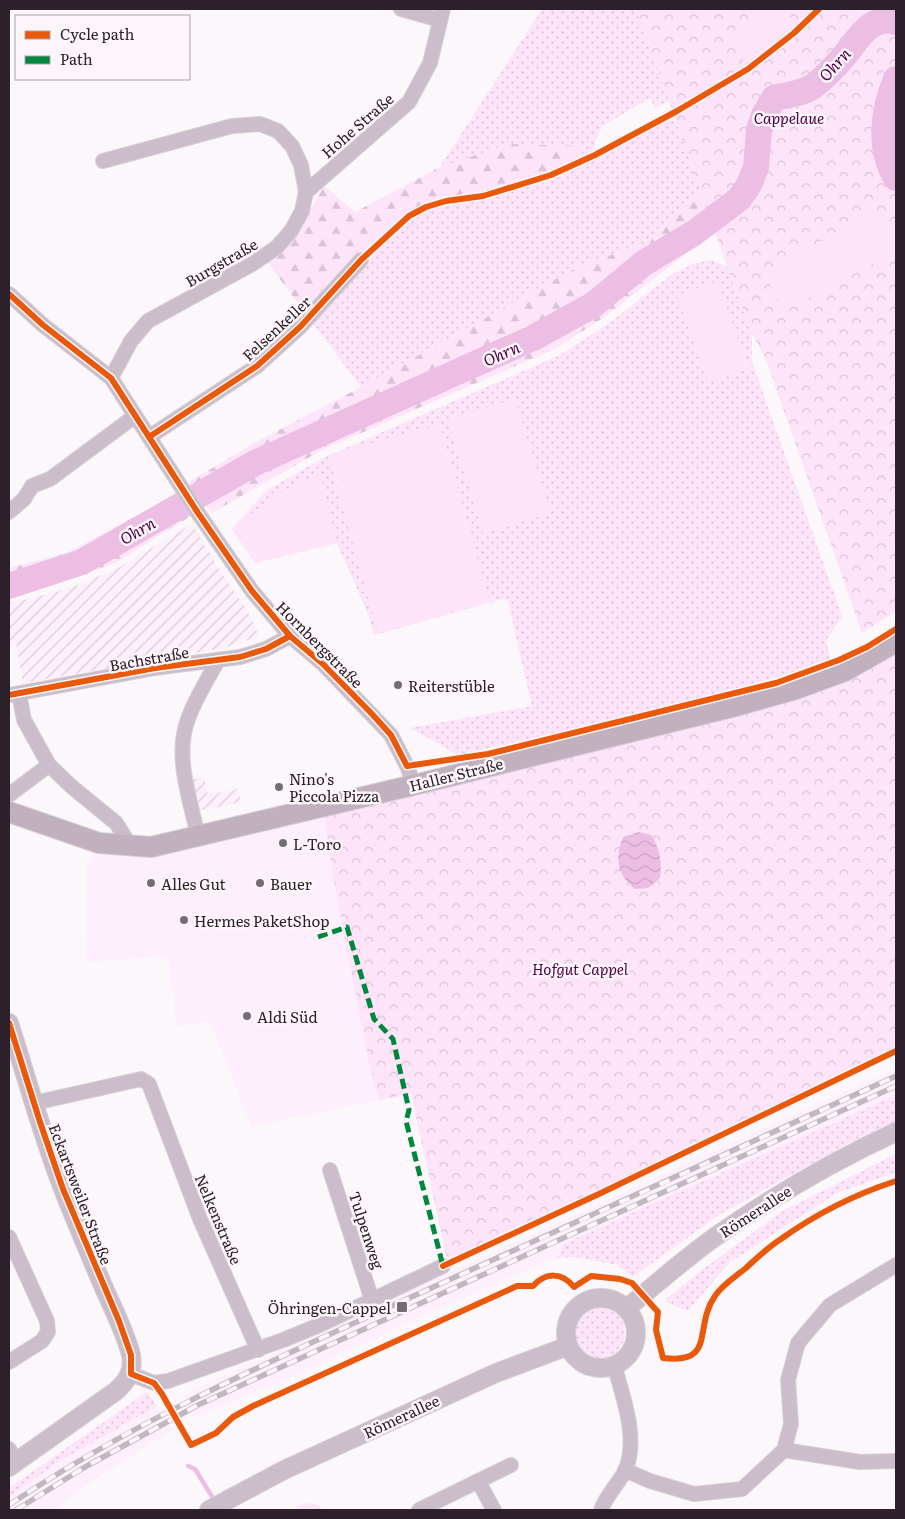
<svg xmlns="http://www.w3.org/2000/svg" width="905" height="1519" font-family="Literata,serif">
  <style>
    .built { fill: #fdeffb }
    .industrial { fill: url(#industrial-furrows) }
    .grass { fill: url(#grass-dots) }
    .forest { fill: url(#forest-firs) }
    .park { fill: url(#park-crowns) }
    .garden { fill: #fde4f8 }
    .water { fill: url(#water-waves) }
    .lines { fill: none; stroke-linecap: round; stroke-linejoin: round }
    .stream { stroke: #ecbee4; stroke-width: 4.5 }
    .river { stroke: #ecbee4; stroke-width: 26 }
    .minor-casing { stroke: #d5d1d5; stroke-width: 16 }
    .tertiary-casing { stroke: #d5d1d5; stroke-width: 20 }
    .secondary-casing { stroke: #d5d1d5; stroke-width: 22 }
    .minor { stroke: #cbbdc9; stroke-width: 14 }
    .tertiary { stroke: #cbbdc9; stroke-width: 18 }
    .secondary { stroke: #c1b0be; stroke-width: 20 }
    .rail-casing { stroke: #c1b8bf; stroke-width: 5.5 }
    .rail { stroke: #fcf6fb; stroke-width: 4; stroke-dasharray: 11; stroke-linecap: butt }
    .quiet { stroke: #00873e; stroke-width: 5; stroke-dasharray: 10 5; stroke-linecap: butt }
    .cycleway-casing { stroke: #fcf6fb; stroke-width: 9 }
    .cycleway { stroke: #e8590c; stroke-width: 6 }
    .poi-dot { fill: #746c73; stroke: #fcf6fb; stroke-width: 2 }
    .labels { text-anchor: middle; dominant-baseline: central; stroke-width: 5; stroke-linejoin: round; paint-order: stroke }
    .park-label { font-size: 15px; font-style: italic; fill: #4d0047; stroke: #fcf6fb }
    .street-label { font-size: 15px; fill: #2c212a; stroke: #fcf6fb }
    .poi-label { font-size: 15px; fill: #2c212a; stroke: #fcf6fb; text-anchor: start }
    .water-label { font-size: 16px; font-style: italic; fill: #4b0045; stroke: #fcf6fb }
  </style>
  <defs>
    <pattern id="industrial-furrows" width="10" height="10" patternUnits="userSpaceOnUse" patternTransform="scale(1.25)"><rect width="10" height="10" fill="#fdeffb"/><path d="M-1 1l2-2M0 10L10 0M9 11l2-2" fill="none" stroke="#d9cdd7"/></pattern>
    <pattern id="grass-dots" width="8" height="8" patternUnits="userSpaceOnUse" patternTransform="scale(1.25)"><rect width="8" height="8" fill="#fde4f8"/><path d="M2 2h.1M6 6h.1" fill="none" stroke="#d9c3d5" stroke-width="1.8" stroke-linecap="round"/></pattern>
    <pattern id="forest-firs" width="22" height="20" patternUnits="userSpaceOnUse" patternTransform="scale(1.25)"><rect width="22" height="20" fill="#fde4f8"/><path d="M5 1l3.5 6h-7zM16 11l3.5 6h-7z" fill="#d9c3d5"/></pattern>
    <pattern id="park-crowns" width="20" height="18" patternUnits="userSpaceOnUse" patternTransform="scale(1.25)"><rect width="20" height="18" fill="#fde4f8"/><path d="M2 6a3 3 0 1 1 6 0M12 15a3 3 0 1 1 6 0" fill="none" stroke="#d9c3d5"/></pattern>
    <pattern id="water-waves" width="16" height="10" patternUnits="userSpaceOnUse" patternTransform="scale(1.25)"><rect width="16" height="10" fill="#ecbee4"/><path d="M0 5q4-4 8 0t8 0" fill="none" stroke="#cba3c4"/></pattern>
  </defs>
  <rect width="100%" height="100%" fill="#fbf7fa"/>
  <g class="built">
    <polygon points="324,815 333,877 369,1064 379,1100 251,1126 210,1021 177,1026 168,956 85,962 87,866 97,849 149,858"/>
    <polygon points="896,1069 896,1095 565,1243 557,1258 487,1287 284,1380 193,1418 184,1395 786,1118"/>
    <polygon points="157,1406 171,1430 83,1487 54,1510 9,1510 9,1497 58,1462"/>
  </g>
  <g class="industrial">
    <polygon points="192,524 222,574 246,608 259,636 224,648 23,683 16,644 9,645 9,602 24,600 71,588 118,568"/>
    <polygon points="204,777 208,795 238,789 241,802 196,811 189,780"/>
  </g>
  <g class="grass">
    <polygon points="542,9 637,9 669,101 655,108 650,98 603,126 598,134 593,151 578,158 583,146 440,167"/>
    <polygon points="670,120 676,122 701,190 643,244 583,264 361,387 311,321 365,261 410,220 426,211 449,205 486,199 554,179"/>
    <path d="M711,260L727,267L752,334V362L842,616L826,641L831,660C710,701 583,726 459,755L410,728L532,706L507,598L374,635L369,616L337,543L255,563L232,529L267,490L323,458L558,356L611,322L671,275L693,264Z"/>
    <polygon points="896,1095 896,1123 851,1142 722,1213 633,1277 617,1265 575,1257 557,1258 565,1243"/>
    <polygon points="896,1154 896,1172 837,1193 729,1263 688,1311 664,1301 702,1270 781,1212"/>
    <circle cx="599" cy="1333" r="26"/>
    <polygon points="147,1392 157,1406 58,1462 9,1497 9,1488"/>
  </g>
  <g class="forest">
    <polygon points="509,144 583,146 578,158 549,172 483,192 445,197 424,204 406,213 355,258 305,313 268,263 301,228 324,186 355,212 440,167"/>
    <polygon points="701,190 715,231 606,316 555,349 322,450 212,513 189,482 256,442 361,387 583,264 643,244"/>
    <polygon points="177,494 191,516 115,563 43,588 9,594 9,568 67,553"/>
  </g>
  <g class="park">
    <polygon points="637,9 896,9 896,611 862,633 765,357 752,334 727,267"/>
    <polygon points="896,654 896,1047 595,1192 447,1260 411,1094 379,1100 369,1064 333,877 324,815 409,797 733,714 843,681"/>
    <polygon points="305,1503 319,1505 322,1510 296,1510 297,1507"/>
  </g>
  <g class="garden">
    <polygon points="762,9 781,9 797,23 773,44 745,64 729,36"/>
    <polygon points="880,210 896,239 896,251 784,311 763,272"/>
    <polygon points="717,281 749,368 709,383 677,296"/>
    <polygon points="515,399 550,513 483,534 448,419"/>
    <polygon points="440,424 490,602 378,633 328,455"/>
    <polygon points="320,473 337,543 255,563 232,529 270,499 292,486"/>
  </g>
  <path class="water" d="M639,832L651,835C660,849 662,862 660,878L648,888L635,889C616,874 615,858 623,837Z"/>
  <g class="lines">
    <polyline class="stream" points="188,1466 195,1469 216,1503"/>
    <g class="river">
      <path d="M896,79C883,110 878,148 896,178"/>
      <path d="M9,586L82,562L255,463L533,338L593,305L644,263L694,233L739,199L749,185L756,167L759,130L764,115L774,98C787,95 803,94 815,85C826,76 836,66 845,55C859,38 871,14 896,22"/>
    </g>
    <defs>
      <g id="minor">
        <polyline points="401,9 440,20"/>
        <polyline points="103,161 232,126 260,124 278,131 292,146 301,165 306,192 302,211 291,231 277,247 254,263 148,321 131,341 111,378"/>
        <polyline points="306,192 409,102 430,63 443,9"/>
        <polyline points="9,294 43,325 111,378 198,513 252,591 290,636 323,664 391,735 407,766 414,785"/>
        <polyline points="149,437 257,366 300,327 361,260"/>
        <polyline points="9,512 24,499 32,486 50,479 135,416"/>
        <polyline points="19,694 24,720 49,765 72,787 116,823 125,837 126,845"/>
        <polyline points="9,695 155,668 240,657 266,649 290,636"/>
        <polyline points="9,795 49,765"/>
        <path d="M198,836C190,799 174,756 188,719C195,699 208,679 218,660"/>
        <polyline points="34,1103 141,1079 149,1084 200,1219 258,1350"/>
        <polyline points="330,1170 372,1300"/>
        <polyline points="9,1237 47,1321 48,1332 42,1341 9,1362"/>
        <polyline points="131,1374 154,1383 168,1381 283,1340 322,1324 443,1266"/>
        <polyline points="9,1449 16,1462"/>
        <polyline points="784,1450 860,1462 896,1461"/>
        <polyline points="625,1470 650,1481 694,1494 742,1489 784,1450 791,1424 788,1380 798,1343 830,1305 896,1265"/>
        <polyline points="478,1481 494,1510"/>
        <polyline points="419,1510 511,1465"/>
        <path d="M601,1510C606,1496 618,1484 625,1471C639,1440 623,1396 614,1365"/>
      </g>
      <g id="tertiary">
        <path d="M9,1023C27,1078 42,1135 63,1189C77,1225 92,1260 107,1295C116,1314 126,1335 131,1355C134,1371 127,1381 116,1391L9,1467"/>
        <circle cx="601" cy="1333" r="35"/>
        <path d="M626,1309C655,1285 684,1259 715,1237C772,1197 833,1161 896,1132"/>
        <polyline points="209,1510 284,1470 496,1373 568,1346"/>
      </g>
      <polyline id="secondary" points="9,812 99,843 151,847 414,785 732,707 796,689 845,671 896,642"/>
    </defs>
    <use href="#minor" class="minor-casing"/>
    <use href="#tertiary" class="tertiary-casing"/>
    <use href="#secondary" class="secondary-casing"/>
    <use href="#minor" class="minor"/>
    <use href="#tertiary" class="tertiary"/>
    <use href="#secondary" class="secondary"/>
    <defs>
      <g id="rail">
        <path d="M9,1505C137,1419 278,1358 418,1294C578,1222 737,1149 896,1076"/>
        <polyline points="16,1510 85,1467 198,1405 896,1086"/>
      </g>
    </defs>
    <use href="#rail" class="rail-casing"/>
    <use href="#rail" class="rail"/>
    <polyline class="quiet" points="318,937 347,927 374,1019 393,1039 409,1110 406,1121 443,1266 447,1264"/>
    <defs>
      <g id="cycleway">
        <polyline points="9,294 43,325 111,378 198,513 252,591 290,636 323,664 372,714 391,735 407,766 488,754 776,683 839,660 867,647 896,629"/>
        <polyline points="149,437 257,366 300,327 361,260 409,216 426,207 446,201 483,196 551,175 595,155 677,111 748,69 794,33 819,9"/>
        <polyline points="9,695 155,668 240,657 266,649 290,636"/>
        <path d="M9,1023L40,1122L63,1189L119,1321L131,1355V1374L154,1383L162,1394L191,1445L216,1433L233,1417L253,1406L517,1286H533C546,1272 562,1272 574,1287L591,1276L620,1279L632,1283L658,1312L656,1330L663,1358C717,1365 693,1327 715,1296C722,1285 735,1277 746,1268C757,1258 768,1247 781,1239C816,1214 856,1194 896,1181"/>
        <polyline points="443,1266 601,1193 896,1051"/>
      </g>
    </defs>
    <use href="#cycleway" class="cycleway-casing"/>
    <use href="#cycleway" class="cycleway"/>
  </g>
  <g class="poi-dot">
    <circle cx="398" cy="685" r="5"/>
    <circle cx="279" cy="787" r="5"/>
    <circle cx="283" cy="843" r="5"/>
    <circle cx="151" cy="883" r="5"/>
    <circle cx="260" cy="883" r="5"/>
    <circle cx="184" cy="920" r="5"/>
    <circle cx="247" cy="1016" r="5"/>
    <rect x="396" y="1301" width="12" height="12" rx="2.5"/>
  </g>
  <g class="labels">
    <g class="park-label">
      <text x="789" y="117">Cappelaue</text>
      <text x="580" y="968">Hofgut Cappel</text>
    </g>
    <g class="street-label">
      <text transform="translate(357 125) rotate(-41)">Hohe Straße</text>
      <text transform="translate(221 262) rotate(-30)">Burgstraße</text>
      <text transform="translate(276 328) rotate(-43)">Felsenkeller</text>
      <text transform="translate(320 644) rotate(45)">Hornbergstraße</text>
      <text transform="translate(149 658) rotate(-10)">Bachstraße</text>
      <text transform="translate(456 774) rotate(-14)">Haller Straße</text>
      <text transform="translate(81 1194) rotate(69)">Eckartsweiler Straße</text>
      <text transform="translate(755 1211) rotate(-33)">Römerallee</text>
      <text transform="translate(219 1219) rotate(67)">Nelkenstraße</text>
      <text transform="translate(367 1230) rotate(72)">Tulpenweg</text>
      <text transform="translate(401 1416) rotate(-25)">Römerallee</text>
    </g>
    <g class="poi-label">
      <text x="408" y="685">Reiterstüble</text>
      <text x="289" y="778">Nino's<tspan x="289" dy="17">Piccola Pizza</tspan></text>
      <text x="293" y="843">L-Toro</text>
      <text x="161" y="883">Alles Gut</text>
      <text x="270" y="883">Bauer</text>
      <text x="194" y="920">Hermes PaketShop</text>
      <text x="257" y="1016">Aldi Süd</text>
      <text x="391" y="1307" text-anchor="end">Öhringen-Cappel</text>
    </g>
    <g class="water-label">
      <text transform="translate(834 64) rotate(-48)">Ohrn</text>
      <text transform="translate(501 353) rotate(-24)">Ohrn</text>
      <text transform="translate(137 530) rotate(-30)">Ohrn</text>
    </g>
  </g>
  <rect width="905" height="1519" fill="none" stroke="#2c212a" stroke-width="20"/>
  <rect x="15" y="15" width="175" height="65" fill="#fcf6fb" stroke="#a9a1a7"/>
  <rect x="25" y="31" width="25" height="8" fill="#e8590c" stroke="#a9a1a7"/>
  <text x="60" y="40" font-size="15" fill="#2c212a">Cycle path</text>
  <rect x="25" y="56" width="25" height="8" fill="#00873e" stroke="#a9a1a7"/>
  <text x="60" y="65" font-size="15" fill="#2c212a">Path</text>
</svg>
